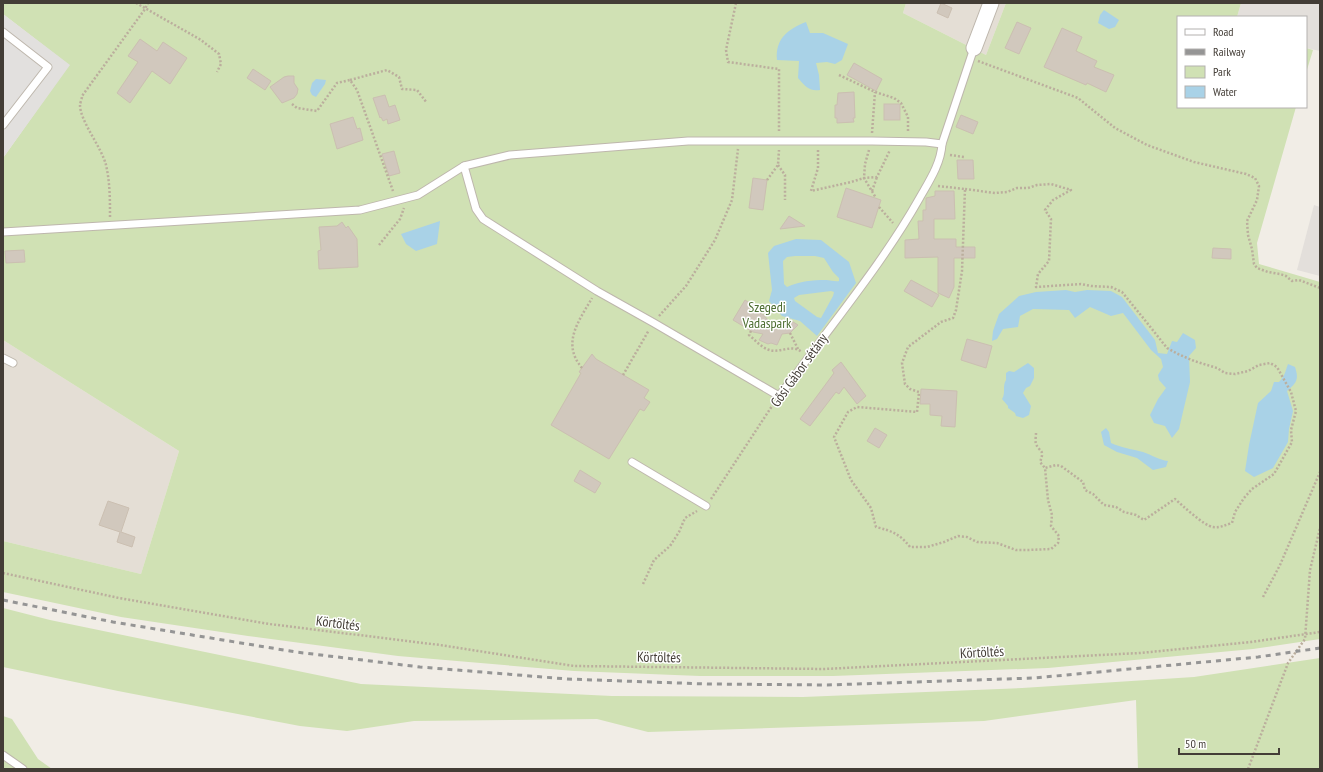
<svg xmlns="http://www.w3.org/2000/svg" width="1323" height="772" font-family="'PT Sans Narrow',sans-serif">
  <style>
    .residential { fill: #e4ded5 }
    .industrial { fill: #e3dfdb }
    .green { fill: #d0e1b4 }
    .parking { fill: #e2e0de }
    .water { fill: #a9d2e7; fill-rule: evenodd }
    .building { fill: #d1c8bd; stroke: #cbbfb1 }
    .lines { fill: none; stroke-linecap: round; stroke-linejoin: round }
    .service-casing { stroke: #beb7ad; stroke-width: 9 }
    .minor-casing { stroke: #beb7ad; stroke-width: 17 }
    .path { stroke: #bbae9d; stroke-width: 2.5; stroke-dasharray: 2 2; stroke-linecap: butt }
    .service { stroke: #fff; stroke-width: 7 }
    .minor { stroke: #fff; stroke-width: 15 }
    .rail { stroke: #959595; stroke-width: 3; stroke-dasharray: 5 5; stroke-linecap: butt }
    .labels { text-anchor: middle; dominant-baseline: central; stroke-width: 3; stroke-linejoin: round; paint-order: stroke }
    .park-label { font-size: 14px; fill: #4c6d31; stroke: #fff }
    .street-label { font-size: 14px; fill: #433d36; stroke: #fff }
  </style>
  <rect width="100%" height="100%" fill="#f1ede6"/>
  <g class="residential">
    <polygon points="906,3 1006,3 986,55 903,13"/>
    <polygon points="3,340 179,451 141,574 3,541"/>
  </g>
  <g class="industrial">
    <polygon points="1241,3 1320,3 1320,51 1306,48 1306,17 1237,17"/>
    <polygon points="1314,205 1320,207 1320,276 1297,270"/>
  </g>
  <g class="green">
    <polygon points="3,3 906,3 903,13 986,55 1006,3 1241,3 1237,17 1178,17 1178,107 1296,107 1257,243 1259,264 1320,282 1320,639 1253,649 1048,668 833,676 700,676 574,671 398,656 248,636 121,617 3,592 3,541 141,574 179,451 3,340 3,158 69,65 3,14"/>
    <polygon points="1306,48 1313,50 1306,73"/>
    <polygon points="3,608 50,620 361,684 612,696 803,697 1022,688 1194,677 1320,658 1320,769 1138,769 1136,700 984,721 648,732 597,719 414,721 347,731 300,726 118,691 3,667"/>
    <polygon points="3,716 12,719 38,759 52,769 3,769"/>
  </g>
  <polygon class="parking" points="3,14 70,65 3,158"/>
  <g class="water">
    <polygon points="1104,10 1119,20 1115,27 1109,29 1098,23 1100,15"/>
    <path d="M806,22L810,33H823L848,44L842,60L835,64L827,62L816,63L819,75L820,90C809,92 804,85 798,78L799,61L777,60C775,39 788,29 806,22Z"/>
    <polygon points="316,79 326,80 325,84 316,97 312,95 310,91 312,83"/>
    <polygon points="440,221 437,244 416,251 406,244 401,234"/>
    <path d="M796,239L821,240L849,262L856,283L817,336L800,321L782,316L769,301L772,290L768,253L774,246ZM795,256H815L824,258L833,272L839,278V281C835,282 831,280 826,280C812,280 800,281 787,287L784,284L783,261L787,257ZM831,291L834,292L833,296L821,318L817,317L795,301L794,298L799,295Z"/>
    <polygon points="1066,290 1075,292 1087,290 1111,291 1122,297 1155,340 1158,353 1167,354 1172,341 1177,342 1183,333 1195,340 1196,348 1189,356 1190,382 1179,429 1172,438 1165,426 1154,423 1150,415 1158,399 1166,388 1159,380 1158,375 1163,367 1161,359 1151,350 1123,313 1111,316 1090,307 1075,318 1069,310 1033,309 1020,316 1018,327 1003,329 997,339 992,341 993,331 999,314 1019,296 1036,292"/>
    <path d="M1028,363L1034,368V378L1030,386L1026,388L1023,393L1031,406L1029,415L1023,418L1016,416L1015,413L1008,408V406L1002,399C1006,393 1002,386 1006,380V373L1009,371L1014,372Z"/>
    <path d="M1288,364L1295,367C1299,379 1297,383 1287,391L1293,411L1289,429L1288,442L1273,468L1254,477L1245,471L1249,445L1258,403L1271,391L1274,382H1279C1285,376 1285,372 1288,364Z"/>
    <path d="M1106,428L1109,432L1111,443C1122,448 1132,449 1143,452C1152,455 1159,460 1168,461L1166,467L1153,470L1137,458L1117,452L1104,445L1101,432Z"/>
  </g>
  <g class="building">
    <polygon points="941,3 952,8 948,18 937,13"/>
    <polygon points="1017,22 1031,28 1019,54 1005,48"/>
    <polygon points="1062,28 1082,37 1076,51 1097,61 1094,67 1114,75 1106,92 1087,83 1086,85 1044,67"/>
    <polygon points="140,39 157,51 163,42 187,58 170,84 152,71 130,103 117,93 138,62 128,56"/>
    <polygon points="854,63 882,79 876,91 847,75"/>
    <polygon points="253,69 271,81 265,90 247,78"/>
    <polygon points="288,76 294,76 294,83 298,89 297,94 294,98 282,103 270,87 284,77"/>
    <polygon points="854,92 855,118 853,118 854,122 837,123 837,118 835,118 835,105 837,105 838,93"/>
    <polygon points="385,95 389,107 395,105 400,120 388,124 387,119 383,121 381,117 380,118 373,98"/>
    <rect x="884" y="104" width="16" height="16"/>
    <polygon points="961,115 978,122 973,134 956,127"/>
    <polygon points="353,117 357,129 360,128 363,140 337,149 330,124"/>
    <polygon points="394,151 400,173 389,176 382,154"/>
    <polygon points="957,160 973,160 974,179 958,179"/>
    <polygon points="753,178 767,180 763,210 749,208"/>
    <polygon points="846,188 881,200 872,228 837,217"/>
    <polygon points="935,191 954,191 955,219 934,219 934,239 956,239 956,247 975,247 975,258 954,258 954,287 949,298 938,293 938,257 905,258 905,240 919,239 918,221 923,221 923,210 926,210 926,198 935,196"/>
    <polygon points="789,216 805,226 780,229"/>
    <polygon points="342,222 346,228 348,226 357,239 358,267 319,269 318,251 321,250 319,227 337,226"/>
    <polygon points="1213,248 1231,249 1231,259 1212,258"/>
    <polygon points="24,250 25,262 6,263 5,251"/>
    <polygon points="911,280 939,295 932,307 904,291"/>
    <polygon points="745,300 756,307 754,309 764,315 770,323 774,325 778,326 784,325 790,320 798,325 790,333 782,334 777,345 771,343 768,344 759,340 763,334 753,332 733,320"/>
    <polygon points="967,339 992,346 986,368 961,360"/>
    <polygon points="592,354 596,359 649,390 644,398 650,402 644,411 640,409 609,459 551,425 581,373 579,372"/>
    <polygon points="841,362 866,396 857,404 844,387 839,394 836,392 810,426 800,419 834,373 832,370"/>
    <polygon points="921,389 957,391 955,427 941,426 942,416 930,415 930,404 920,404"/>
    <polygon points="875,428 887,435 879,448 867,441"/>
    <polygon points="580,470 601,483 595,493 574,481"/>
    <polygon points="108,501 129,508 121,532 135,537 132,547 117,542 120,532 99,525"/>
  </g>
  <g class="lines">
    <defs>
      <g id="service">
        <polyline points="3,32 48,67 3,125"/>
        <path d="M464,166L476,209L483,219L597,291L654,323L779,396L797,373C838,316 884,261 919,199C928,183 941,164 942,144L974,48"/>
        <polyline points="3,232 360,210 418,195 464,166 510,155 688,141 872,141 926,142 942,144"/>
        <polyline points="3,358 13,363"/>
        <polyline points="632,462 706,506"/>
        <polyline points="3,755 23,769"/>
      </g>
      <polyline id="minor" points="974,48 991,3"/>
    </defs>
    <use href="#service" class="service-casing"/>
    <use href="#minor" class="minor-casing"/>
    <g class="path">
      <polyline points="136,3 201,40 219,54 221,64 217,72"/>
      <polyline points="736,3 726,50 728,62 779,69 779,131"/>
      <polyline points="978,61 1078,98 1115,128 1147,145 1194,162 1246,174 1255,178 1259,186 1257,200 1247,221 1248,235 1252,249 1254,264 1257,268 1268,272 1280,274 1286,276 1292,281 1299,280 1320,288"/>
      <polyline points="839,75 875,92 894,98 901,103 908,117 908,132"/>
      <polyline points="350,80 387,70 399,77 402,89 417,90 427,103"/>
      <polyline points="292,104 297,108 317,111 337,83 350,80 357,90 393,191"/>
      <polyline points="872,133 875,92"/>
      <polyline points="818,150 818,168 811,191 851,182 864,178 877,177 890,150"/>
      <polyline points="869,150 865,164 864,178 876,198"/>
      <polyline points="950,155 964,157"/>
      <polyline points="778,165 785,175 785,200"/>
      <polyline points="767,180 778,165 779,150"/>
      <path d="M938,186L965,189L962,271L956,310L953,318L941,322L908,347L902,363L905,384L910,389L919,392L917,412L857,407L848,412L834,437L851,480L871,508L876,527C892,531 900,534 910,547H927L944,542L958,536L967,537L977,542L997,543L1016,550H1028L1051,549L1058,543L1059,536L1051,526L1052,515L1048,500L1045,468L1056,465L1061,466L1083,482L1085,490L1093,494L1104,505L1116,507L1124,512L1136,515L1144,520L1175,499C1182,505 1204,526 1213,527C1220,528 1225,525 1232,523L1235,512L1244,498L1252,489L1274,474L1292,442L1291,430L1296,411L1291,392L1277,367L1270,363L1259,365L1248,371L1235,374L1225,373L1217,368L1194,361L1178,354L1167,348L1144,319L1122,292L1111,287L1091,286L1081,284L1036,287L1038,274L1049,261L1051,219L1045,210L1053,200L1071,190L1051,184L1037,185L1028,188H1017L1007,192L995,193L965,189"/>
      <polyline points="872,191 877,177"/>
      <polyline points="879,207 893,223"/>
      <path d="M110,217C110,200 110,182 106,165C102,148 80,121 80,105C80,103 82,99 82,96L145,9L148,3"/>
      <polyline points="379,245 400,219 404,208"/>
      <polyline points="659,316 686,286 715,240 732,200 738,149"/>
      <path d="M751,331L749,335C754,339 761,347 767,349C779,355 790,343 802,352"/>
      <polyline points="790,333 798,349"/>
      <path d="M582,368C561,343 579,321 592,298"/>
      <polyline points="623,375 649,330"/>
      <path d="M1036,433C1036,436 1035,441 1036,444C1040,453 1045,449 1040,462L1045,468"/>
      <polyline points="711,499 774,403"/>
      <polyline points="3,573 119,598 269,624 440,645 574,666 824,669 1140,653 1251,642 1320,632"/>
      <polyline points="643,584 654,560 670,546 679,532 685,518 697,511"/>
      <polyline points="1263,597 1280,565 1320,472"/>
      <polyline points="1248,769 1288,663 1305,639 1310,570 1320,528"/>
    </g>
    <use href="#service" class="service"/>
    <use href="#minor" class="minor"/>
    <polyline class="rail" points="3,600 113,622 296,652 420,667 567,679 707,684 827,685 1034,678 1258,657 1320,648"/>
  </g>
  <g class="labels">
    <g class="park-label">
      <text x="767" y="307">Szegedi<tspan x="767" dy="16">Vadaspark</tspan></text>
    </g>
    <g class="street-label">
      <text transform="translate(799 370) rotate(-54)">Gősi Gábor sétány</text>
      <text transform="translate(338 623) rotate(7)">Körtöltés</text>
      <text transform="translate(982 652) rotate(-3)">Körtöltés</text>
      <text transform="translate(659 657) rotate(1)">Körtöltés</text>
    </g>
  </g>
  <rect width="1323" height="772" fill="none" stroke="#433d36" stroke-width="8"/>
  <rect x="1177" y="16" width="130" height="92" fill="#ffffff" stroke="#b4b1af"/>
  <rect x="1185" y="29" width="20" height="6" fill="#ffffff" stroke="#b4b1af"/>
  <text x="1213" y="36" font-size="12" fill="#433d36">Road</text>
  <rect x="1185" y="49" width="20" height="6" fill="#959595" stroke="#b4b1af"/>
  <text x="1213" y="56" font-size="12" fill="#433d36">Railway</text>
  <rect x="1185" y="66" width="20" height="12" fill="#d0e1b4" stroke="#b4b1af"/>
  <text x="1213" y="76" font-size="12" fill="#433d36">Park</text>
  <rect x="1185" y="86" width="20" height="12" fill="#a9d2e7" stroke="#b4b1af"/>
  <text x="1213" y="96" font-size="12" fill="#433d36">Water</text>
  <path d="M1179 748v6h100v-6" fill="none" stroke="#433d36" stroke-width="2"/>
  <text x="1185" y="748" font-size="12" fill="#433d36" stroke="#ffffff" stroke-width="3" paint-order="stroke">50 m</text>
</svg>
